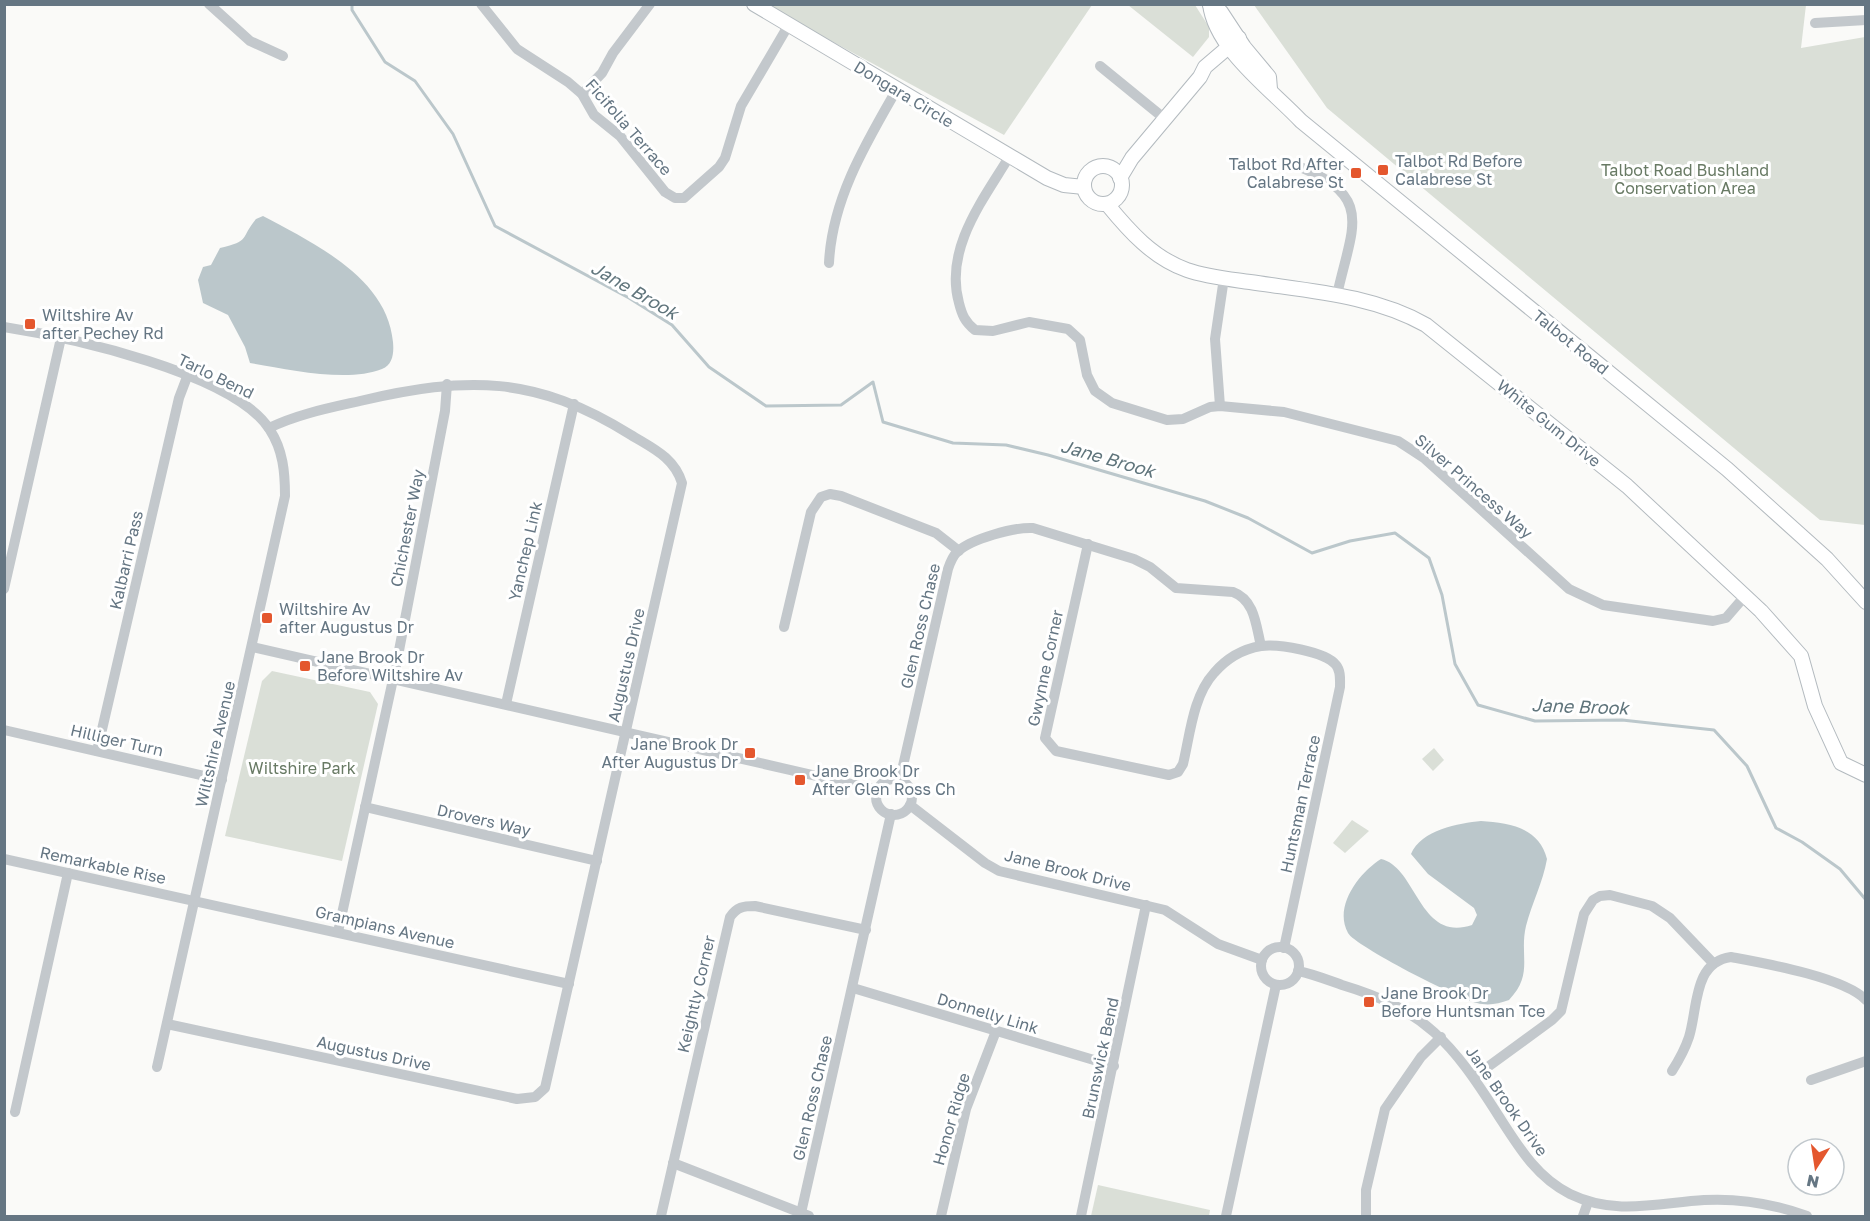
<svg xmlns="http://www.w3.org/2000/svg" width="1870" height="1221" font-family="'Golos Text',sans-serif">
  <style>
    .green { fill: #dadfd7 }
    .water { fill: #bbc7cb }
    .lines { fill: none; stroke-linecap: round; stroke-linejoin: round }
    .stream { stroke: #bbc7cb; stroke-width: 3 }
    .secondary-casing { stroke: #b3babf; stroke-width: 16 }
    .street { stroke: #c3c8cc; stroke-width: 10 }
    .secondary { stroke: #fff; stroke-width: 14 }
    .poi-dot { fill: #e4572e; stroke: #fff; stroke-width: 2 }
    .labels { text-anchor: middle; dominant-baseline: central; stroke-width: 6; stroke-linejoin: round; paint-order: stroke }
    .street-label { font-size: 16px; fill: #657683; stroke: #fff }
    .poi-label { font-size: 16px; fill: #657683; stroke: #fff; text-anchor: start }
    .park-label { font-size: 16px; fill: #687a64; stroke: #fff }
    .water-label { font-size: 18px; font-style: italic; fill: #60757c; stroke: #fff }
  </style>
  <rect width="100%" height="100%" fill="#fafaf8"/>
  <g class="green">
    <polygon points="765,5 1092,5 1004,135"/>
    <polygon points="1128,5 1195,5 1209,27 1209,37 1193,57"/>
    <polygon points="1254,5 1806,5 1801,48 1865,37 1865,525 1820,520 1327,108"/>
    <polygon points="272,671 370,692 378,704 342,861 225,836 262,681"/>
    <polygon points="1434,748 1444,760 1433,771 1422,759"/>
    <polygon points="1352,820 1369,831 1345,853 1333,843"/>
    <polygon points="1098,1185 1210,1210 1209,1216 1091,1216"/>
  </g>
  <g class="water">
    <path d="M263,216C313,243 387,277 393,342C394,353 393,365 382,369C347,383 287,369 250,363L245,347L228,315L203,303L198,280L203,267L211,265L220,248C251,241 240,238 256,219Z"/>
    <path d="M1481,821C1509,823 1539,827 1547,859C1543,882 1532,903 1526,926C1519,956 1534,974 1509,1000C1498,1004 1488,1006 1477,1003C1459,999 1355,946 1348,933C1333,906 1360,872 1381,859C1417,867 1419,943 1472,925L1477,915L1474,908L1428,874L1411,854C1421,830 1459,823 1481,821Z"/>
  </g>
  <g class="lines">
    <polyline class="stream" points="352,4 352,10 385,62 415,81 453,134 495,226 629,298 672,325 709,367 766,406 841,405 873,382 883,422 953,443 1006,445 1048,455 1205,501 1248,518 1312,553 1350,541 1395,533 1429,558 1442,595 1455,664 1478,705 1535,721 1622,720 1714,730 1747,766 1776,828 1802,842 1840,869 1866,900"/>
    <defs>
      <g id="secondary">
        <polyline points="754,4 1047,178 1064,185 1084,187"/>
        <path d="M1210,4C1215,49 1272,90 1301,121L1727,469L1827,559L1866,602"/>
        <polyline points="1210,5 1221,12 1244,47 1269,77 1270,89"/>
        <circle cx="1103" cy="185" r="19"/>
        <polyline points="1120,178 1132,158 1200,77 1205,67 1239,38"/>
        <path d="M1107,204C1129,231 1153,258 1187,270C1207,277 1229,279 1250,282C1309,291 1373,295 1426,325L1627,486L1761,611L1801,656L1815,706L1841,763L1866,775"/>
      </g>
    </defs>
    <use href="#secondary" class="secondary-casing"/>
    <g class="street">
      <polyline points="209,4 250,41 283,56"/>
      <polyline points="481,4 517,49 568,82 582,94 594,115 620,136 665,192 675,198 684,198 719,167 725,158 741,106 788,26"/>
      <polyline points="1815,23 1866,20"/>
      <polyline points="1100,66 1165,119"/>
      <polyline points="582,94 602,73 613,53 650,4"/>
      <path d="M1009,157C983,200 944,249 959,303C962,315 965,322 975,330L993,331L1029,322L1068,329L1080,340L1087,375L1095,391L1112,403L1167,420L1183,419L1210,407L1220,406L1284,412L1398,441L1424,458L1569,589L1603,605L1713,621L1726,618L1745,596"/>
      <path d="M1295,165C1376,196 1352,226 1337,295"/>
      <path d="M829,263C832,199 866,143 897,89"/>
      <path d="M4,327C68,337 235,373 270,430C283,450 285,472 285,496L157,1067"/>
      <polyline points="1220,406 1215,339 1224,278"/>
      <path d="M1088,544L1045,738L1056,751L1169,775L1178,772L1183,764C1190,735 1193,696 1214,673C1226,659 1243,649 1261,646C1278,644 1325,651 1336,665C1341,671 1340,680 1340,687L1284,948"/>
      <polyline points="4,589 61,338"/>
      <polyline points="784,627 811,512 821,497 830,494 841,496 936,533 959,551"/>
      <polyline points="252,647 878,790"/>
      <polyline points="506,704 574,404"/>
      <polyline points="4,730 222,780"/>
      <polyline points="97,751 179,398 187,377"/>
      <path d="M900,779L948,569C950,563 952,557 957,552C971,539 1014,527 1033,528L1134,559L1150,567L1176,588L1233,592C1255,600 1256,626 1261,646"/>
      <circle cx="894" cy="797" r="18"/>
      <polyline points="910,805 985,863 999,871 1165,910 1218,944 1262,960"/>
      <polyline points="365,807 597,861"/>
      <polyline points="4,859 569,984"/>
      <polyline points="338,932 397,661 445,411 447,384"/>
      <circle cx="1280" cy="966" r="19"/>
      <path d="M1298,971C1313,974 1328,980 1342,985C1426,1010 1452,1043 1498,1115C1518,1146 1536,1177 1570,1194C1615,1216 1658,1203 1704,1200C1740,1198 1774,1204 1807,1216"/>
      <polyline points="853,988 1114,1066"/>
      <path d="M167,1024L517,1099L535,1097L545,1088L682,483C674,457 652,448 631,435C535,375 467,376 360,401C329,408 298,414 269,428"/>
      <path d="M1672,1071C1679,1060 1685,1049 1689,1037C1698,1008 1693,962 1731,957C1763,963 1844,977 1866,1000"/>
      <polyline points="1474,1077 1552,1020 1561,1011 1584,914 1593,900 1600,896 1610,895 1652,906 1670,918 1713,963"/>
      <polyline points="1811,1080 1866,1061"/>
      <polyline points="15,1112 68,873"/>
      <polyline points="673,1163 809,1216"/>
      <polyline points="801,1213 891,814"/>
      <path d="M661,1216L730,917C737,907 743,906 755,906L866,930"/>
      <polyline points="941,1216 966,1109 996,1031"/>
      <polyline points="1081,1216 1146,905"/>
      <polyline points="1226,1216 1276,985"/>
      <polyline points="1366,1216 1366,1190 1385,1109 1421,1057 1441,1037"/>
      <polyline points="1583,1216 1588,1202"/>
    </g>
    <use href="#secondary" class="secondary"/>
  </g>
  <g class="poi-dot">
    <rect x="1377" y="164" width="12" height="12" rx="3"/>
    <rect x="1350" y="167" width="12" height="12" rx="3"/>
    <rect x="24" y="318" width="12" height="12" rx="3"/>
    <rect x="261" y="612" width="12" height="12" rx="3"/>
    <rect x="299" y="660" width="12" height="12" rx="3"/>
    <rect x="744" y="747" width="12" height="12" rx="3"/>
    <rect x="794" y="774" width="12" height="12" rx="3"/>
    <rect x="1363" y="996" width="12" height="12" rx="3"/>
  </g>
  <g class="labels">
    <g class="street-label">
      <text transform="translate(904 94) rotate(31)">Dongara Circle</text>
      <text transform="translate(629 127) rotate(49)">Ficifolia Terrace</text>
      <text transform="translate(1571 342) rotate(39)">Talbot Road</text>
      <text transform="translate(216 376) rotate(26)">Tarlo Bend</text>
      <text transform="translate(1549 423) rotate(39)">White Gum Drive</text>
      <text transform="translate(1474 486) rotate(41)">Silver Princess Way</text>
      <text transform="translate(407 528) rotate(-79)">Chichester Way</text>
      <text transform="translate(525 551) rotate(-77)">Yanchep Link</text>
      <text transform="translate(126 560) rotate(-77)">Kalbarri Pass</text>
      <text transform="translate(920 626) rotate(-77)">Glen Ross Chase</text>
      <text transform="translate(626 665) rotate(-77)">Augustus Drive</text>
      <text transform="translate(1045 668) rotate(-78)">Gwynne Corner</text>
      <text transform="translate(117 740) rotate(13)">Hilliger Turn</text>
      <text transform="translate(215 744) rotate(-77)">Wiltshire Avenue</text>
      <text transform="translate(1300 804) rotate(-78)">Huntsman Terrace</text>
      <text transform="translate(484 820) rotate(13)">Drovers Way</text>
      <text transform="translate(103 865) rotate(12)">Remarkable Rise</text>
      <text transform="translate(1068 870) rotate(14)">Jane Brook Drive</text>
      <text transform="translate(385 927) rotate(13)">Grampians Avenue</text>
      <text transform="translate(696 994) rotate(-77)">Keightly Corner</text>
      <text transform="translate(988 1013) rotate(17)">Donnelly Link</text>
      <text transform="translate(374 1053) rotate(12)">Augustus Drive</text>
      <text transform="translate(1100 1058) rotate(-78)">Brunswick Bend</text>
      <text transform="translate(812 1098) rotate(-77)">Glen Ross Chase</text>
      <text transform="translate(1507 1101) rotate(55)">Jane Brook Drive</text>
      <text transform="translate(951 1119) rotate(-74)">Honor Ridge</text>
    </g>
    <g class="poi-label">
      <text x="1395" y="161">Talbot Rd Before<tspan x="1395" dy="18">Calabrese St</tspan></text>
      <text x="1344" y="164" text-anchor="end">Talbot Rd After<tspan x="1344" dy="18">Calabrese St</tspan></text>
      <text x="42" y="315">Wiltshire Av<tspan x="42" dy="18">after Pechey Rd</tspan></text>
      <text x="279" y="609">Wiltshire Av<tspan x="279" dy="18">after Augustus Dr</tspan></text>
      <text x="317" y="657">Jane Brook Dr<tspan x="317" dy="18">Before Wiltshire Av</tspan></text>
      <text x="738" y="744" text-anchor="end">Jane Brook Dr<tspan x="738" dy="18">After Augustus Dr</tspan></text>
      <text x="812" y="771">Jane Brook Dr<tspan x="812" dy="18">After Glen Ross Ch</tspan></text>
      <text x="1381" y="993">Jane Brook Dr<tspan x="1381" dy="18">Before Huntsman Tce</tspan></text>
    </g>
    <g class="park-label">
      <text x="1685" y="170">Talbot Road Bushland<tspan x="1685" dy="18">Conservation Area</tspan></text>
      <text x="302" y="768">Wiltshire Park</text>
    </g>
    <g class="water-label">
      <text transform="translate(635 290) rotate(30)">Jane Brook</text>
      <text transform="translate(1108 458) rotate(16)">Jane Brook</text>
      <text transform="translate(1580 706) rotate(2)">Jane Brook</text>
    </g>
  </g>
  <rect width="1870" height="1221" fill="none" stroke="#657683" stroke-width="12"/>
  <g transform="translate(1816 1167) rotate(192)"><circle r="28" fill="#ffffff" stroke="#c1c8cd" stroke-width="1.5"/>
  <path d="M0-4.5L10 22L0 15L-10 22Z" fill="#e4572e"/>
  <text y="-9" font-size="16" font-weight="bold" text-anchor="middle" fill="#657683">N</text>
  </g>
</svg>
